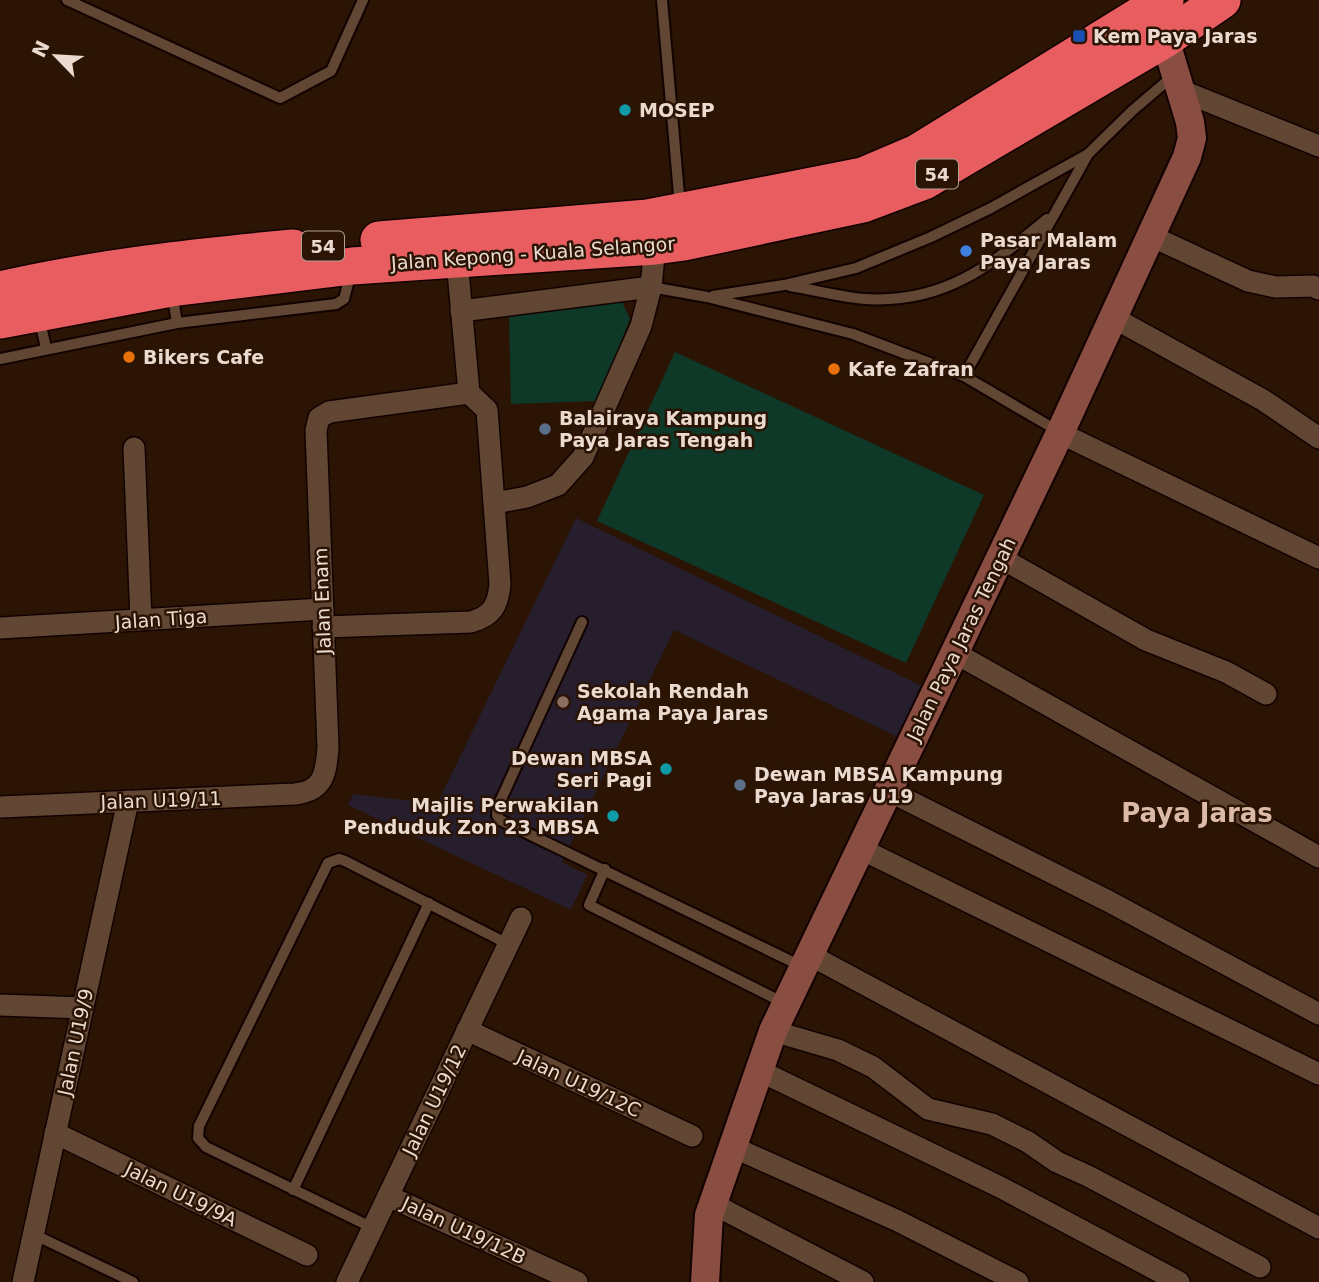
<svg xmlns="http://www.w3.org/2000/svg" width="1319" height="1282" font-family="'DejaVu Sans',sans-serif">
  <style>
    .education { fill: #261e2c }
    .green { fill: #0e3827 }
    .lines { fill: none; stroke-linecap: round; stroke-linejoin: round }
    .lane-casing { stroke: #120200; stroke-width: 14 }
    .street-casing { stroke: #120200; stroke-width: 24 }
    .secondary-casing { stroke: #120200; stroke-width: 32 }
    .highway-casing { stroke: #120200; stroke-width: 40 }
    .lane { stroke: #614634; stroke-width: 10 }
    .street { stroke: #614634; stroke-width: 21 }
    .secondary { stroke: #8a4d41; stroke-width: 28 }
    .highway { stroke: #e85d5f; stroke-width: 37 }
    .transit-dot { fill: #1a4fb4; stroke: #2b1404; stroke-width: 2.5 }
    .culture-dot { fill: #0f9aa8; stroke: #2b1404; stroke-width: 2.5 }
    .shop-dot { fill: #3f7fe0; stroke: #2b1404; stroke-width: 2.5 }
    .food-dot { fill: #e8710a; stroke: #2b1404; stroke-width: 2.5 }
    .service-dot { fill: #5c6f8a; stroke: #2b1404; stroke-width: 2.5 }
    .education-dot { fill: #8d6e63; stroke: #2b1404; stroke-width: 2.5 }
    .labels { text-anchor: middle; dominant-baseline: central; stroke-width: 5; stroke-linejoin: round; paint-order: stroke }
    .shield { fill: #2b1404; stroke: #b19f92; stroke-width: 2 }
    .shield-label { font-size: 18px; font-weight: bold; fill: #eadacf }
    .poi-label { font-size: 19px; font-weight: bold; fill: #eadacf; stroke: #2b1404; text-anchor: start }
    .street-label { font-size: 19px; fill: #eadacf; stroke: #2b1404 }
    .district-label { font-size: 26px; font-weight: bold; fill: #dbbba7; stroke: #2b1404 }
  </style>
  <rect width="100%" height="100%" fill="#2b1404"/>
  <polygon class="education" points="576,518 926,688 902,739 674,630 562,862 587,875 571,910 348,805 353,794 437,804"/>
  <g class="green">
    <polygon points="621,300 630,319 597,401 511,404 509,312"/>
    <polygon points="675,352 984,495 906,663 597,521"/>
  </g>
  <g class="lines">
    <defs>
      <g id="lane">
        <polyline points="67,0 280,98 331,71 363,0"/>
        <polyline points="662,0 680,206"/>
        <path d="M790,286C815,290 840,297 865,299C944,304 990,266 1047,219"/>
        <polyline points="651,287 707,297 853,334 964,376 1058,431"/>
        <polyline points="172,292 177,323"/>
        <polyline points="713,296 784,285 856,268 931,237 991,208 1088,154"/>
        <polyline points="39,317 46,348"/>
        <polyline points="0,359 177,323 336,304 344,299 351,272"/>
        <polyline points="964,376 1088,154 1133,110 1173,76"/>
        <polyline points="582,622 498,806 497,815 500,820 801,966"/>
        <polyline points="605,869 589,905 784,1003"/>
        <polyline points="293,1190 429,903"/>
        <polyline points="373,1228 206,1147 198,1138 199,1126 328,863 339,859 345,861 508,944"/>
        <polyline points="33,1234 133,1282"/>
      </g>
      <g id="street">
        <polyline points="1180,90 1319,146"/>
        <polyline points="1151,236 1248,281 1276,287 1313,286 1319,289"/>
        <polyline points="461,311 651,287"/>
        <polyline points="1114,318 1263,400 1319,438"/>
        <polyline points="1060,433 1319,558"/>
        <polyline points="134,448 141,620"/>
        <polyline points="495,503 527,497 558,485 583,457 641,326 651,287 655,246"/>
        <polyline points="1001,558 1146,640 1226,672 1266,694"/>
        <path d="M323,627L471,622C492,616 498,606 500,584L487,410L469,393L457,260"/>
        <polyline points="0,628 323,609"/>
        <polyline points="955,653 1319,857"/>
        <polyline points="889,791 1108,901 1319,1014"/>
        <path d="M0,807L295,794C324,791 326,773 328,747L316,430L319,418L329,412L469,393"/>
        <polyline points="861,849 1319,1074"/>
        <polyline points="810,955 1319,1228"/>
        <polyline points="0,1005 83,1008"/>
        <polyline points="467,1030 692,1136"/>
        <polyline points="773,1031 838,1050 873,1067 928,1109 992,1124 1028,1142 1057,1162 1088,1176 1260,1267"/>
        <polyline points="760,1071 1000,1187 1179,1282"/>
        <polyline points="55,1133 307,1255"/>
        <polyline points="733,1147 898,1221 1018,1282"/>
        <polyline points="388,1196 577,1282"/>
        <polyline points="713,1204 863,1282"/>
        <polyline points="23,1282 128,801"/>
        <polyline points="347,1282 521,918"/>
      </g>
      <polyline id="secondary" points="705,1282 709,1215 773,1031 1060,433 1187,157 1192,138 1190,122 1165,39"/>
      <g id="highway">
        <polyline points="379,240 648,218 863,176 917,153 1165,0"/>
        <path d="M0,290C97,268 194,257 293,248"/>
        <polyline points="0,320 171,288 352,266 655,246 684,242 863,204 924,181 1165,39 1222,0"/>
      </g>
    </defs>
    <use href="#lane" class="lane-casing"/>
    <use href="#street" class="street-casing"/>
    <use href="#secondary" class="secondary-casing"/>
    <use href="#highway" class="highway-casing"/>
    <use href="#lane" class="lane"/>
    <use href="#street" class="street"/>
    <use href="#secondary" class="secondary"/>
    <use href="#highway" class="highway"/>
  </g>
  <rect class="transit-dot" x="1072" y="29" width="14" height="14" rx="3.5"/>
  <g class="culture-dot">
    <circle cx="625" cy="110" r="7"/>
    <circle cx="666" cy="769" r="7"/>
    <circle cx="613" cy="816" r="7"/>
  </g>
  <circle class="shop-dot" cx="966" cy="251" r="7"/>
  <g class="food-dot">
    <circle cx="129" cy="357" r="7"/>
    <circle cx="834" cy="369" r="7"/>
  </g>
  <g class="service-dot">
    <circle cx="545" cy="429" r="7"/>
    <circle cx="740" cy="785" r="7"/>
  </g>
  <circle class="education-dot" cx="563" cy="702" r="7"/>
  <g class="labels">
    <g class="shield">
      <rect x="916" y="159.5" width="42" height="29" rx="5"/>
      <rect x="302" y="231.5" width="42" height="29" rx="5"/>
    </g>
    <g class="shield-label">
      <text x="937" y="174">54</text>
      <text x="323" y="246">54</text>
    </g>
    <g class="poi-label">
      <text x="1093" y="36">Kem Paya Jaras</text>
      <text x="639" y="110">MOSEP</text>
      <text x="980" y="240">Pasar Malam<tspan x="980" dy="22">Paya Jaras</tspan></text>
      <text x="143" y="357">Bikers Cafe</text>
      <text x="848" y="369">Kafe Zafran</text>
      <text x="559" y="418">Balairaya Kampung<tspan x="559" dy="22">Paya Jaras Tengah</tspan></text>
      <text x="577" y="691">Sekolah Rendah<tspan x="577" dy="22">Agama Paya Jaras</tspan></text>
      <text x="652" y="758" text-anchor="end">Dewan MBSA<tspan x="652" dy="22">Seri Pagi</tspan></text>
      <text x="754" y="774">Dewan MBSA Kampung<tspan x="754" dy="22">Paya Jaras U19</tspan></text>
      <text x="599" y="805" text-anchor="end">Majlis Perwakilan<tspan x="599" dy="22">Penduduk Zon 23 MBSA</tspan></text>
    </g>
    <g class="street-label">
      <text transform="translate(533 253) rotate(-4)">Jalan Kepong - Kuala Selangor</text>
      <text transform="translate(322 601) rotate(-92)">Jalan Enam</text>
      <text transform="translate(161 619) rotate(-4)">Jalan Tiga</text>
      <text transform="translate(961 639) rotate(-64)">Jalan Paya Jaras Tengah</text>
      <text transform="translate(161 800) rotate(-2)">Jalan U19/11</text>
      <text transform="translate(75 1042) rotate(-78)">Jalan U19/9</text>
      <text transform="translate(579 1083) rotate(25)">Jalan U19/12C</text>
      <text transform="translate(434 1100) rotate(-64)">Jalan U19/12</text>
      <text transform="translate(181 1194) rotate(26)">Jalan U19/9A</text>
      <text transform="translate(464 1230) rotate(25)">Jalan U19/12B</text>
    </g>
    <g class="district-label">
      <text x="1197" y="813">Paya Jaras</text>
    </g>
  </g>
  <g transform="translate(56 56) rotate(295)" stroke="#2b1404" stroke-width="5" paint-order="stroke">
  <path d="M0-5L12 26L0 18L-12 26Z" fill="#eadacf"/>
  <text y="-10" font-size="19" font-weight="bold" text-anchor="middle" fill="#eadacf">N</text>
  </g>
</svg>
